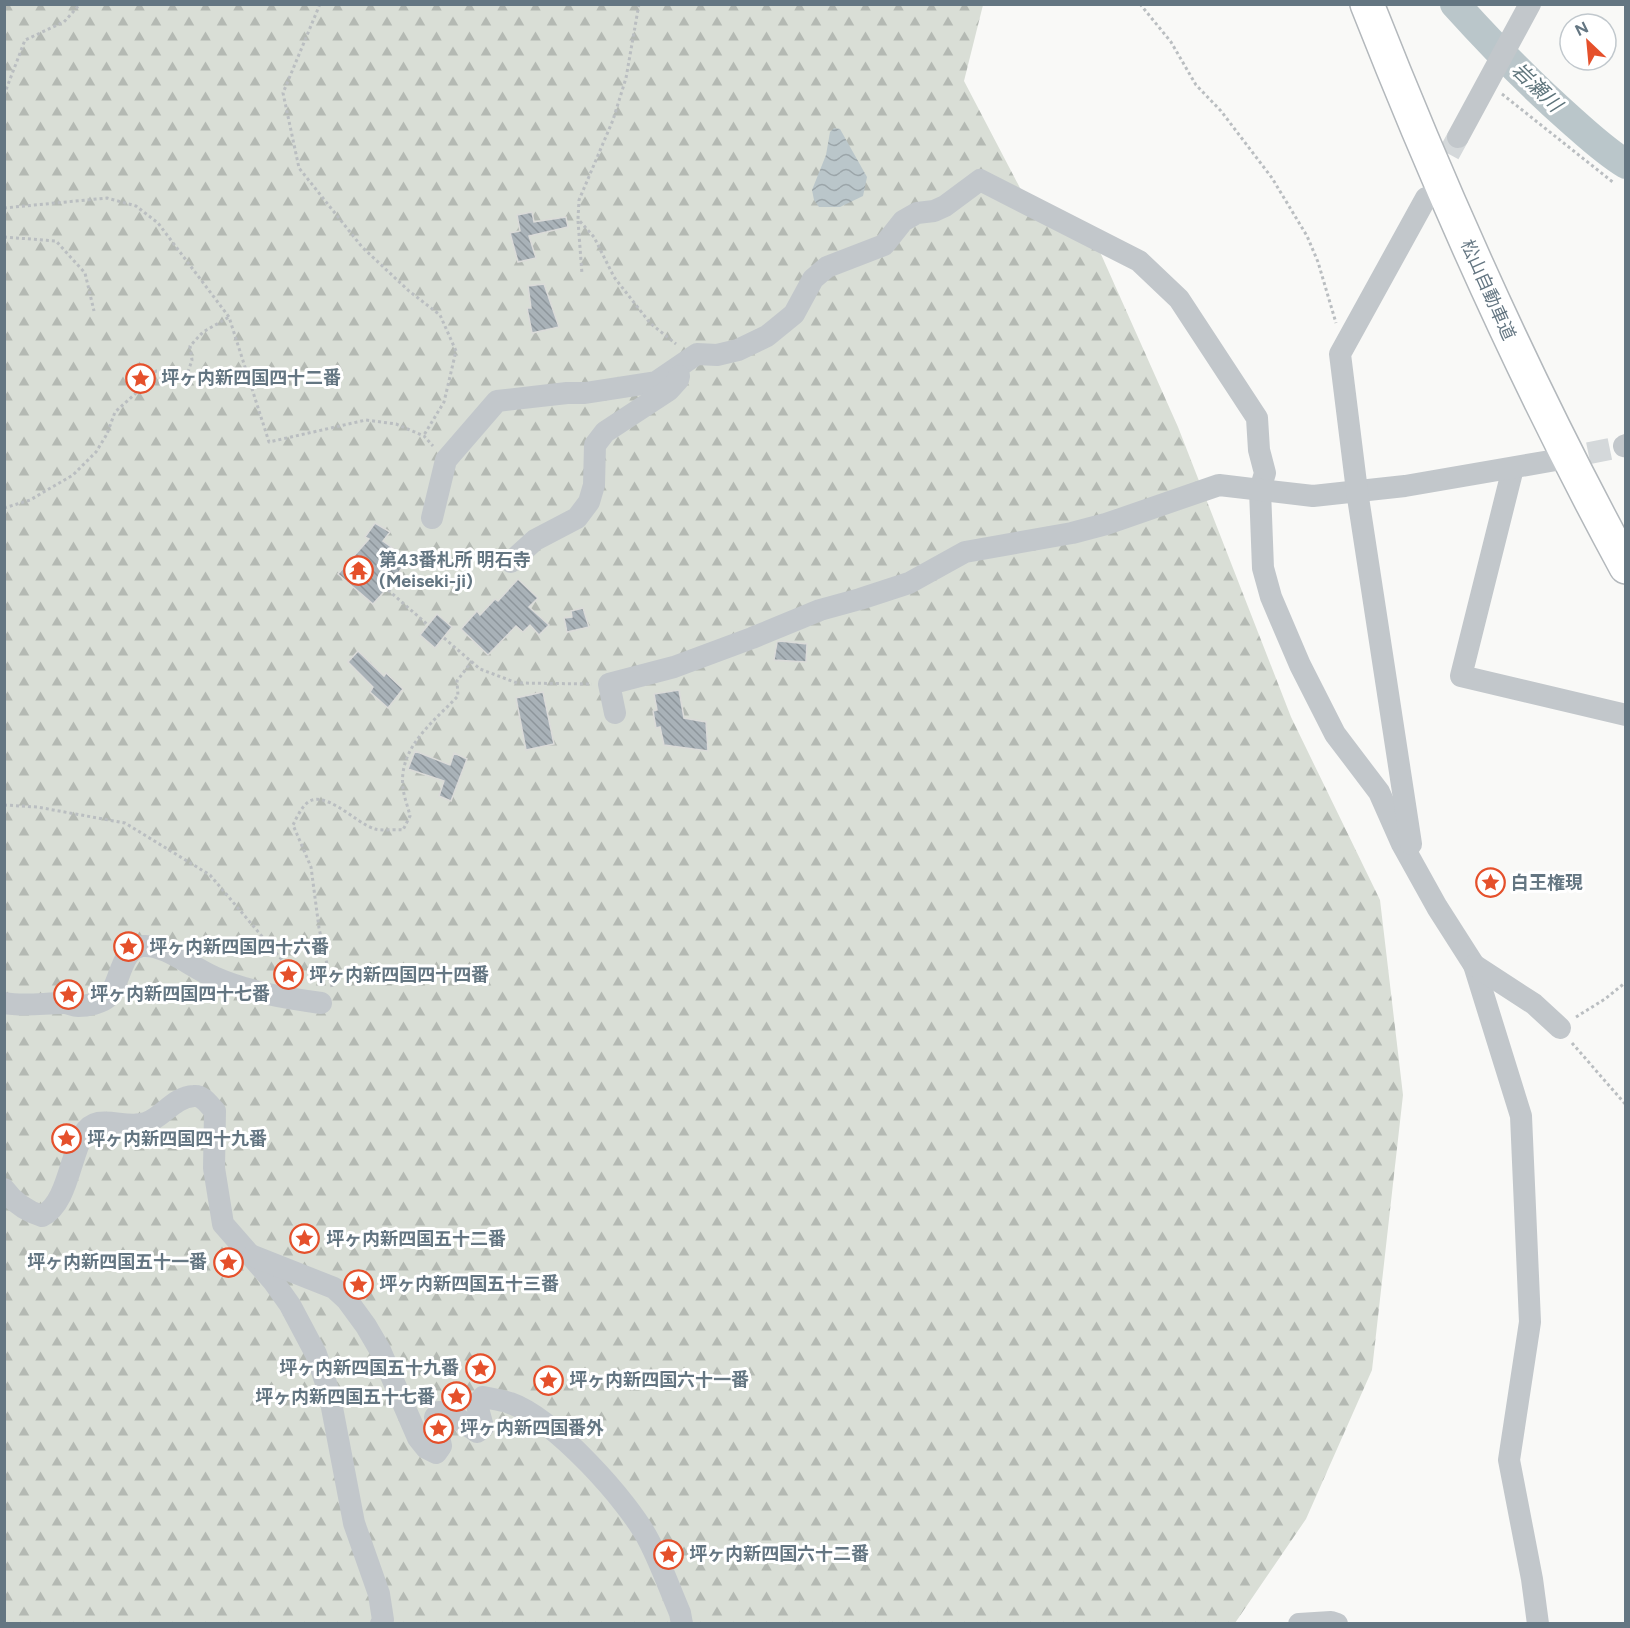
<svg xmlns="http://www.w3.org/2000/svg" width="1630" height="1628" font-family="Figtree,'Noto Sans JP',sans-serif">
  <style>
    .forest { fill: url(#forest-firs) }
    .water { fill: url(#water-waves) }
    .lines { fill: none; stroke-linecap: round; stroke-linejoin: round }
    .river { stroke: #bac6ca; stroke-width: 30 }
    .building { fill: url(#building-back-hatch); stroke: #dbdbd9; stroke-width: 1.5 }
    .minor-tunnel { stroke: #d4d8da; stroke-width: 22; stroke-dasharray: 22 11; stroke-linecap: butt }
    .highway-casing { stroke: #b3b8bc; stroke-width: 36 }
    .path { stroke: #babec1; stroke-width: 3; stroke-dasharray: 3 3; stroke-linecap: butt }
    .minor { stroke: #c2c7cb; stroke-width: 22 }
    .highway { stroke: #fff; stroke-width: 33 }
    .labels { text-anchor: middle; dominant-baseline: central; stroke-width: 6; stroke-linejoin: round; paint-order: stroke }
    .street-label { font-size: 18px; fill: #647682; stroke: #fff }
    .poi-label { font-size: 18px; font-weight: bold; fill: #647682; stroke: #fff; text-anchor: start }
    .water-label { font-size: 20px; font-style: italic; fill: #5f757c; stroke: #fff }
  </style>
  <defs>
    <pattern id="forest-firs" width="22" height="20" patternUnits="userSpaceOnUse" patternTransform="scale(1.5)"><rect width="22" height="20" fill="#d9ded6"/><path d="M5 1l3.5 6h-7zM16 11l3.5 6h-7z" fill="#b4b9b3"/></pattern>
    <pattern id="water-waves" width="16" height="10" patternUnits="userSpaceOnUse" patternTransform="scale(1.5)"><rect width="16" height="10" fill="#bac6ca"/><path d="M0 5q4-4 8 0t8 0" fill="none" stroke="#9ba5a9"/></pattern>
    <pattern id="building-back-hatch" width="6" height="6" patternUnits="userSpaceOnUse" patternTransform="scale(1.5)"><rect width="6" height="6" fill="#a9b2b8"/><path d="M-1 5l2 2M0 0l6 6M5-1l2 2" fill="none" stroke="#8d959b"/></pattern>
  </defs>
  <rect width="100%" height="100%" fill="#f9f9f7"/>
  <polygon class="forest" points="5,5 983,5 964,81 1031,209 1100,252 1178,427 1291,717 1380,900 1403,1095 1372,1370 1306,1519 1235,1623 5,1624"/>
  <polygon class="water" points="834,128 840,129 867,177 863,196 840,207 819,207 814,200 812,190 826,155 830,132"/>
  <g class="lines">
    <path class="river" d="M1455,4C1492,45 1530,84 1572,121C1589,136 1606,152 1626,164"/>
  </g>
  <g class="building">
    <polygon points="532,212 534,222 566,217 568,227 529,236 536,258 518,262 510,233 520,231 517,215"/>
    <polygon points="544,284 559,327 532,333 527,308 531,308 528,286"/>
    <polygon points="375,523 390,532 383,541 408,559 391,584 373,604 338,574 369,539 365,537"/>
    <polygon points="518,579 538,598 529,607 549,625 539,635 530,625 523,632 516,626 488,655 461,629 477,611 480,615 495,599 498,601"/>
    <polygon points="583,608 589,627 567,632 564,618 572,617 571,611"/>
    <polygon points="437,614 452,627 435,648 420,635"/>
    <polygon points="780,641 807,644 806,662 774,660 777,642"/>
    <polygon points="358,651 384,676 386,673 403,689 388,708 370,692 373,687 348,662"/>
    <polygon points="679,690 684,718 706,722 708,751 664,745 660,727 656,728 653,711 657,710 654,694"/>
    <polygon points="543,692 554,744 526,750 516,698"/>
    <polygon points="415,751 450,765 454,753 467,759 451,801 439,796 444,781 408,769"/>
  </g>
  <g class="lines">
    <g class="minor-tunnel">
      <polyline points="1433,183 1458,137"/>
      <polyline points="1556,460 1624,446"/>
    </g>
    <defs>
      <path id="highway" d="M1367,4C1443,197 1527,385 1626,567"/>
    </defs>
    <use href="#highway" class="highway-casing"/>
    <g class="path">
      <polyline points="320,4 283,93 299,168 362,247 409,291 440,315 456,351 444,402 424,435"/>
      <polyline points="639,4 626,78 613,120 579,200 578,219 594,237 614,277 650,323 676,344"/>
      <polyline points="1140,4 1171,42 1196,85 1221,111 1272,178 1307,236 1318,262 1336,323"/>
      <polyline points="1502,94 1614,183"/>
      <polyline points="4,95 25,40 64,22 80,4"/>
      <polyline points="4,208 107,198 136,206 158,223 229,317 269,442 366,420 396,424 424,436 433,446"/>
      <polyline points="578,221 582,274"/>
      <polyline points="4,237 56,241 85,273 94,311"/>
      <path d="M4,508L30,500L73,475L96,452L107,434L115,412L136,393L156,371H161C171,378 177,378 188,372L192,360L190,346L203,332L229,317"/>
      <polyline points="388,590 428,625"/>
      <polyline points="444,638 480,669 517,683 592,684"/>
      <polyline points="4,805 37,807 125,823 210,875 299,980"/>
      <path d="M332,987L319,928L311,867L293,825C296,819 300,810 305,805C322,785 356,824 375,829C383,831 394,829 403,830L410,816C408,807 404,797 403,788C398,748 433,722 458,696L457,681L472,661"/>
      <polyline points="1576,1017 1605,999 1626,982"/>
      <polyline points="1572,1043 1626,1105"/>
    </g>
    <g class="minor">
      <polyline points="1458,137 1530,4"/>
      <polyline points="1624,446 1626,445"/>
      <polyline points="1513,468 1461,676 1626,715"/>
      <polyline points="432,518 446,460 497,401 567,393 585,393 656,382 697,354 717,355 738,350 767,336 794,314 813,279 827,267 884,245 903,221 917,213 934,211 945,206 980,180 1139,261 1179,299 1257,418 1259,450 1265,473 1260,490 1263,568 1271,597 1300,665 1335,734 1379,792 1402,844 1437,907 1474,965 1521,1116 1530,1322 1509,1460 1532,1579 1538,1624"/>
      <polyline points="511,562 535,540 577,518 589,502 594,485 595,445 605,432 669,390 678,380 679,376"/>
      <polyline points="615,713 609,684 674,667 752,638 820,610 860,599 909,583 965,552 1072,533 1106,524 1219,485 1313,496 1405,486 1556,460"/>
      <polyline points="1411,844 1357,491 1340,354 1426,198"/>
      <polyline points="1474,965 1534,1004 1560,1028"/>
      <path d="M4,1003C24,1007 44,1003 64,1003C69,1003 73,1006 78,1006C87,1006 102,1003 108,997C120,985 121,947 143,946C165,944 194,969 214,977C248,992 285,998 321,1003"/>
      <path d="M4,1189C14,1203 26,1211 42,1216C67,1204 70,1157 83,1135C97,1110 123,1131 146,1123C163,1117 174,1097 194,1096C203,1095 209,1105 215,1111L214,1168L223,1224L273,1281L290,1305L316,1354L329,1392L354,1523L379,1594L383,1620L381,1624"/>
      <path d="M253,1256L334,1288L347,1300L366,1326L380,1350L418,1438L426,1448L436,1453L441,1446L435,1417L439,1412L450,1413L477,1432L483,1427L477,1405L483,1397C492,1399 502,1400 510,1403C553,1418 629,1501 649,1541C661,1564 670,1590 680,1613L682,1624"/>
      <polyline points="1299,1624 1331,1622 1337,1624"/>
    </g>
    <use href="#highway" class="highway"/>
  </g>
  <defs>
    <symbol id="sight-ring" viewBox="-11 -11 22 22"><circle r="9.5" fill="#fff" stroke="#e5502b" stroke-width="1.5"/><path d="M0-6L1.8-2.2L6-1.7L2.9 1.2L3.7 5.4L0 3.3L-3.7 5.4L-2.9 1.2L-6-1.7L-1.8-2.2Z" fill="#e5502b"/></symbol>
    <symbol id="temple-ring" viewBox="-11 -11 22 22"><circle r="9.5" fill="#fff" stroke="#e5502b" stroke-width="1.5"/><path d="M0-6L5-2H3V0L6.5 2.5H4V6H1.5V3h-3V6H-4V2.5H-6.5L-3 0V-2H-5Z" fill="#e5502b"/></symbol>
  </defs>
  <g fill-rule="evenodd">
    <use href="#sight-ring" x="124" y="362" width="33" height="33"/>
    <use href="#temple-ring" x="342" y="554" width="33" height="33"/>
    <use href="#sight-ring" x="1474" y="866" width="33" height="33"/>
    <use href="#sight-ring" x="112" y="930" width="33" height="33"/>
    <use href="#sight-ring" x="272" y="958" width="33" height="33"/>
    <use href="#sight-ring" x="52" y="978" width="33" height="33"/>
    <use href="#sight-ring" x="50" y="1122" width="33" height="33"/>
    <use href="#sight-ring" x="288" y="1222" width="33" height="33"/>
    <use href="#sight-ring" x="212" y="1246" width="33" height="33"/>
    <use href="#sight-ring" x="342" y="1268" width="33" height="33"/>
    <use href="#sight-ring" x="464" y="1352" width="33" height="33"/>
    <use href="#sight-ring" x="532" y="1364" width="33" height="33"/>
    <use href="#sight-ring" x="440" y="1380" width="33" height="33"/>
    <use href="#sight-ring" x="422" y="1412" width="33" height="33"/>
    <use href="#sight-ring" x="652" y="1538" width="33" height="33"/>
  </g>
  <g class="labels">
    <g class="street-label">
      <text transform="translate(1488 290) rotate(66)">松山自動車道</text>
    </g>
    <g class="poi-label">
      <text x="161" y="378">坪ヶ内新四国四十二番</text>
      <text x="379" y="560">第43番札所 明石寺<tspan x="379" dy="21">(Meiseki-ji)</tspan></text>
      <text x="1511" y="883">白王権現</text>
      <text x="149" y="947">坪ヶ内新四国四十六番</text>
      <text x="309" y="975">坪ヶ内新四国四十四番</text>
      <text x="90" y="994">坪ヶ内新四国四十七番</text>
      <text x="87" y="1139">坪ヶ内新四国四十九番</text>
      <text x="326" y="1239">坪ヶ内新四国五十二番</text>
      <text x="207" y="1262" text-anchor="end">坪ヶ内新四国五十一番</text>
      <text x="379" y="1284">坪ヶ内新四国五十三番</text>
      <text x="459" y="1368" text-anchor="end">坪ヶ内新四国五十九番</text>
      <text x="569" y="1380">坪ヶ内新四国六十一番</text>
      <text x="435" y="1397" text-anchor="end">坪ヶ内新四国五十七番</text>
      <text x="460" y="1428">坪ヶ内新四国番外</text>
      <text x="689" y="1554">坪ヶ内新四国六十二番</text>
    </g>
    <g class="water-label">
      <text transform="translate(1537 87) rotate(44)">岩瀬川</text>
    </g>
  </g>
  <rect width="1630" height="1628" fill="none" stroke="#647682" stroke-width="12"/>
  <g transform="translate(1588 42) rotate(334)"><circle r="28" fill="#ffffff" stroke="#c1c8cd" stroke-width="1.5"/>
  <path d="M0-4.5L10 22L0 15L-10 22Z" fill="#e5502b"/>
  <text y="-9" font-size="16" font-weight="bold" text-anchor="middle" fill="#647682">N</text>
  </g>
</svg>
